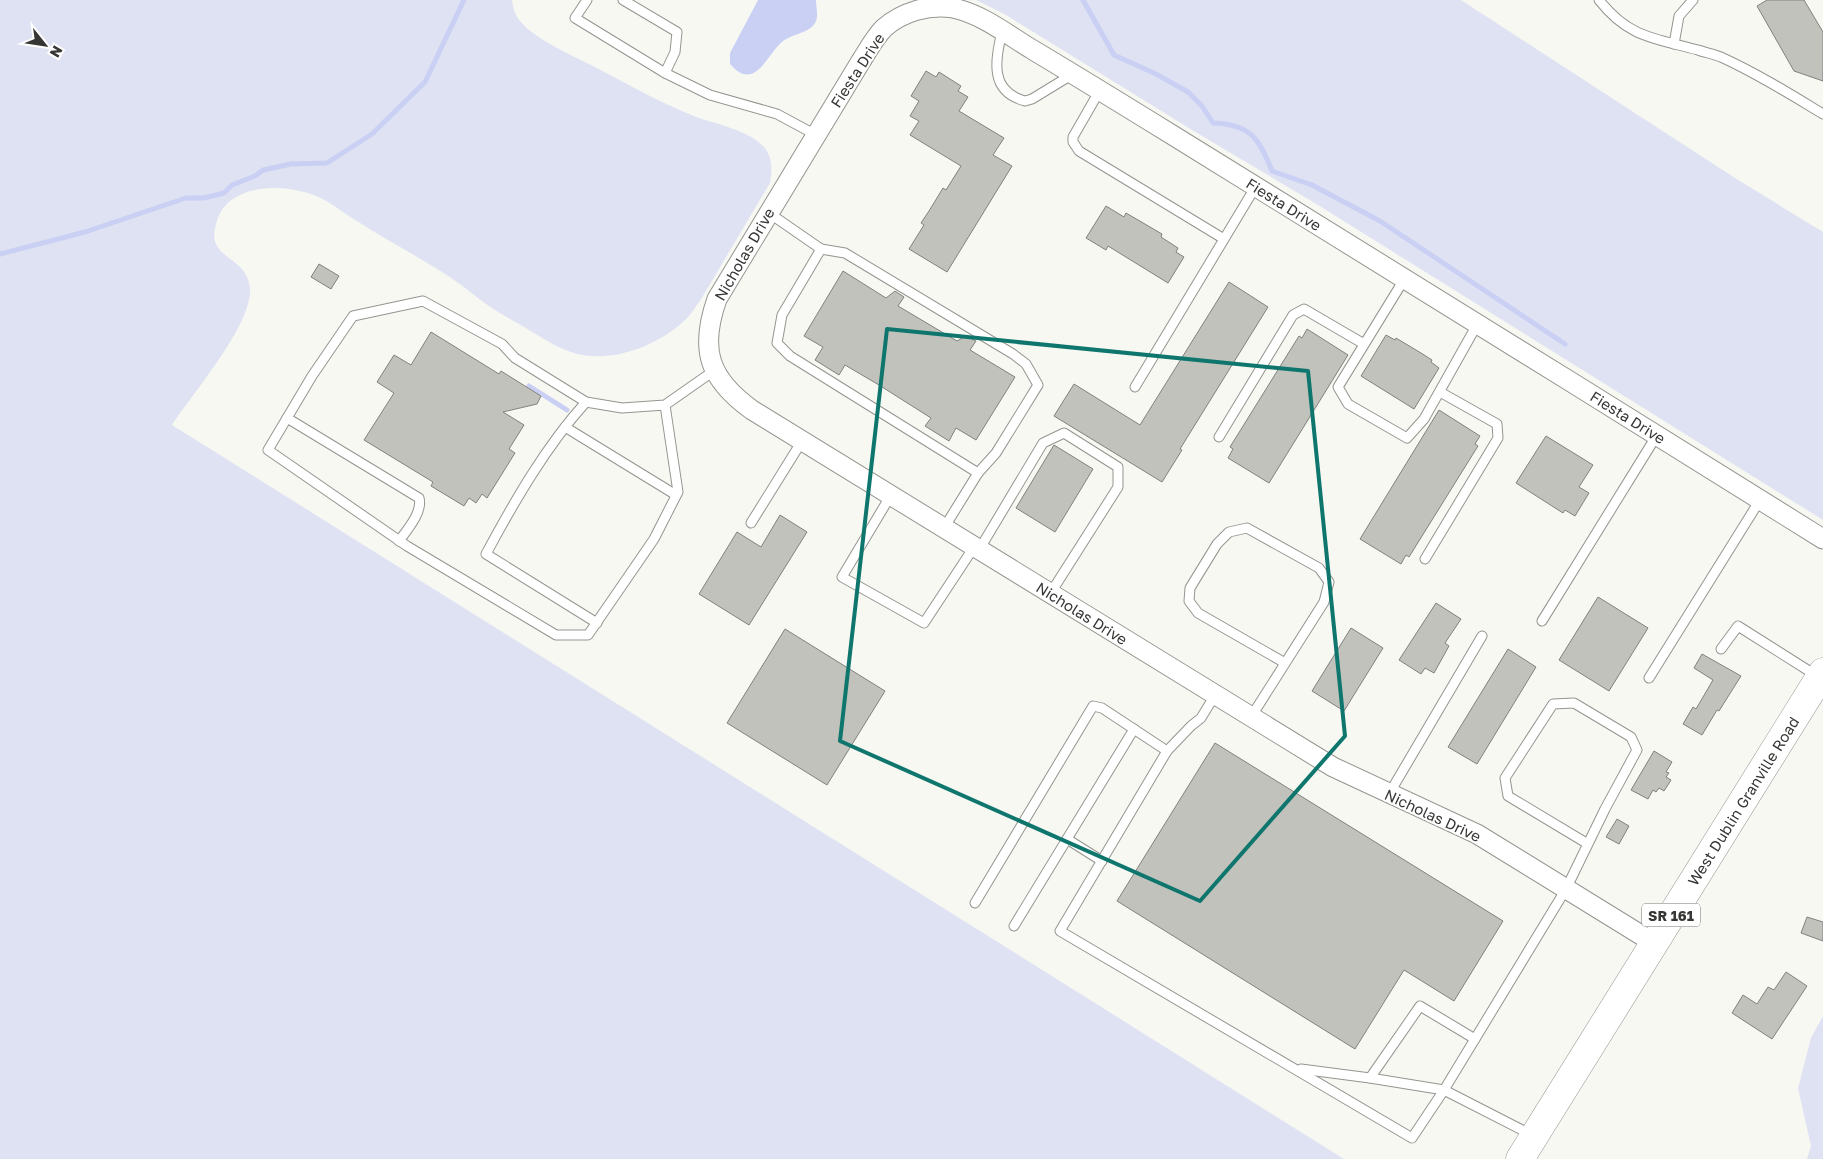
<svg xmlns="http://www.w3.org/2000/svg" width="1823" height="1159" font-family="'Golos Text',sans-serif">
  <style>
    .green { fill: #dfe2f2 }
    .water { fill: #c9d0f4 }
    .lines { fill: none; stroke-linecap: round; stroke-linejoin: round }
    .stream { stroke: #c9d0f4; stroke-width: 5 }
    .building { fill: #c2c2bd; stroke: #81817d }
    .service-casing { stroke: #959590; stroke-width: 11 }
    .minor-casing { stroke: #959590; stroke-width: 21 }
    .primary-casing { stroke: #959590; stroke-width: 29 }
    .service { stroke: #fff; stroke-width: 9 }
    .minor { stroke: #fff; stroke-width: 19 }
    .primary { stroke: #fff; stroke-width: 28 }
    .marked { fill: none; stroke: #0f766e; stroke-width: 4; stroke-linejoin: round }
    .labels { text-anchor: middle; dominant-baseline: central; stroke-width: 4; stroke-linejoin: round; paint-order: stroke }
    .shield { fill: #fff; stroke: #727271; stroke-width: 1 }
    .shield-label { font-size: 14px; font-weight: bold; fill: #363634 }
    .street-label { font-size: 15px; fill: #363634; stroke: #fff }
  </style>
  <rect width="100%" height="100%" fill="#f8f8f3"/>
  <g class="green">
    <path d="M0,0H512C513,8 515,15 520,21C535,39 571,55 591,65C625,83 659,102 694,116C717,125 747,129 764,147C773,158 772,169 770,183L700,301C695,307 691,315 685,320C658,346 611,364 574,353C560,349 547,341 534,333C519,324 504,316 489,306C477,298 466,288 454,280C422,258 389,242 357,221C343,213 331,202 316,196C289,185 246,183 225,206C219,213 217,220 215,228C208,260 249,256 250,290C251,326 192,394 172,425L1344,1159H0Z"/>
    <polygon points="976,0 1461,0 1735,178 1823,232 1823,520 1318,205 1192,130 1006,15"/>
    <polygon points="1823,1016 1823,1159 1807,1159 1811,1146 1798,1088 1811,1038"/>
  </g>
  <path class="water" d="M758,0H816C816,7 819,17 815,23C810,33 791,34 782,42C767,54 755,93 730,64V53Z"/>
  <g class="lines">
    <g class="stream">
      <path d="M1083,0L1114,55L1156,74L1188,92L1202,106L1213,123C1250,124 1259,138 1272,171L1312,185L1380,221L1565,344"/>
      <polyline points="0,254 85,232 186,198 204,198 224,193 232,185 255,176 263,170 291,164 327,163 372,134 425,82 464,0"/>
      <polyline points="529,386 567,410"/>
    </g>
  </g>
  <g class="building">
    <polygon points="1767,0 1804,0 1823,32 1823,81 1794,71 1757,6"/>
    <polygon points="926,71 936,77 939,72 961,86 958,91 968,97 959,111 1004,138 993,155 1012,166 947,272 909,249 924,225 921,223 929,211 943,188 946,190 961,166 910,135 919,121 910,116 919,101 911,96"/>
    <polygon points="1106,206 1124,217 1126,213 1162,234 1161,237 1178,248 1176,252 1184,257 1168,283 1108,246 1106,250 1086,238"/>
    <polygon points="319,264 339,276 331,289 311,277"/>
    <polygon points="843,271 886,298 895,291 904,297 898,306 957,341 966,336 976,341 970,350 1015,377 976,440 956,428 949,441 925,426 931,418 879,385 845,365 839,375 815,360 823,347 804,336"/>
    <polygon points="1229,282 1268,307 1180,449 1182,450 1162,482 1054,416 1074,384 1140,425"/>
    <polygon points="1307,329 1348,355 1269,483 1228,458 1233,449 1230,447 1299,336 1302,338"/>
    <polygon points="431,332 499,374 501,371 541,396 537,404 503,412 524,425 509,449 515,453 487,498 482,494 476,503 469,498 464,506 431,486 433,482 364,440 394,393 377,382 394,355 411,365"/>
    <polygon points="1386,335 1395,340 1396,338 1421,353 1432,360 1431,362 1439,368 1414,409 1361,376"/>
    <polygon points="1439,410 1480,436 1475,444 1478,446 1409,557 1406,555 1401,564 1360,539"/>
    <polygon points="1546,436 1593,465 1579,487 1589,493 1575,516 1565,510 1563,513 1516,483"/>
    <polygon points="1054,445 1093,469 1055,532 1016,508"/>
    <polygon points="780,515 807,532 749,625 699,594 737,532 761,547"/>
    <polygon points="1598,597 1648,628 1609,691 1559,660"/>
    <polygon points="1436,603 1461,619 1445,643 1449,646 1434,673 1425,668 1421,674 1399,660"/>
    <polygon points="1351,628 1383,648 1344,711 1312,691"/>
    <polygon points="785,629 885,691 827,785 727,723"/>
    <polygon points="1508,649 1536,667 1477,764 1448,747"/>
    <polygon points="1702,654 1741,676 1719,711 1717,710 1702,735 1683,724 1693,707 1696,709 1713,680 1694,668"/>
    <polygon points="1215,743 1503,921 1454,1001 1404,970 1355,1049 1117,901"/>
    <polygon points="1654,751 1672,762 1666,772 1669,773 1666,777 1671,780 1664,791 1659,788 1656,792 1653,790 1648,799 1631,790"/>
    <polygon points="1617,819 1629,826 1619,844 1606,837"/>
    <polygon points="1807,917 1823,922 1823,941 1801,933"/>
    <polygon points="1786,972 1807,986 1772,1039 1732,1013 1743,995 1757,1004 1768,987 1774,990"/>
  </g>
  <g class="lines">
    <defs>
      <g id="service">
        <polyline points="587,0 575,18 665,73 710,95 777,114 816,135"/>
        <polyline points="623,0 677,32 675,52 665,73"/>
        <path d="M1599,0C1629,38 1654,38 1698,50C1706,53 1715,54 1723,58C1758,74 1790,94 1823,114"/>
        <path d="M1002,31C996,59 988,91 1025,101L1032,99L1073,74"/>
        <polyline points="1674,44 1679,16 1693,0"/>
        <polyline points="1100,90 1073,137 1073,142 1079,151 1224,239"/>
        <polyline points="769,213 821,249 782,315 777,343 790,356 978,473 944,528"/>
        <polyline points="821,249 845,253 1013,354 1026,364 1038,385 996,453 978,473"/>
        <polyline points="1405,278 1338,387 1348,404 1407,438 1424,419 1478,323"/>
        <polyline points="1135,387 1256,186"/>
        <path d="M586,402C546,446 514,502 486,554L597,623"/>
        <polyline points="665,405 678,492 654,539 588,635 556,635 407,546 268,450 312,376 353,316 423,301 502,344 515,358 586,402 622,408 665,405 715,370"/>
        <path d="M287,418L419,498C423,512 407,530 399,541"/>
        <polyline points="565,427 676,495"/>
        <polyline points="1219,437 1293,315 1304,309 1364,344"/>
        <polyline points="891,495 842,577 924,623 974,547"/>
        <polyline points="751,523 802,441"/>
        <polyline points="979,550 1043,443 1064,433 1118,467 1118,487 1050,594"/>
        <polyline points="1425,559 1498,438 1497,424 1440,392"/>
        <polyline points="1542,621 1657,435"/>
        <polyline points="1721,649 1738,626 1817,676"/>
        <polyline points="1649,678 1760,500"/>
        <polyline points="1215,695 1201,718 1191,726 1167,751 1060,931 1412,1138 1444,1090 1370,1078 1420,1006 1475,1039"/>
        <polyline points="1251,717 1324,602 1329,582 1319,568 1247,528 1229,532 1217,544 1190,588 1189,601 1198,613 1285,663"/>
        <polyline points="1389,794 1482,636"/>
        <polyline points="1067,839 1102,861"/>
        <polyline points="975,903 1093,706 1102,708 1167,751"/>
        <polyline points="1014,926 1134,729"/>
        <polyline points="1301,1069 1370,1078"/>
        <polyline points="1532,1135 1444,1090 1566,889 1605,809 1637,750 1631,737 1574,703 1553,704 1505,778 1508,796 1588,844"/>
      </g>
      <path id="minor" d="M1654,943L1477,834L1333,767L752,410C709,379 699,350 717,299L861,61C868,50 875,37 884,28C902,12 929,4 953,8C982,14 1008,35 1033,50C1080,78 1127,107 1174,136C1391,270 1607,404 1823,539"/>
      <polyline id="primary" points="1520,1159 1823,672"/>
    </defs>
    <use href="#service" class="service-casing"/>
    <use href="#minor" class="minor-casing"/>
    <use href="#primary" class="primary-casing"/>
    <use href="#service" class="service"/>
    <use href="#minor" class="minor"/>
    <use href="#primary" class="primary"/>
  </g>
  <path class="marked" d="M887,329L1308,371L1345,736L1200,901L840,741Z"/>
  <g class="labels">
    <rect class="shield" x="1642" y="903.5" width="58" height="23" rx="4"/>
    <g class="shield-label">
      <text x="1671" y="915">SR 161</text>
    </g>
    <g class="street-label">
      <text transform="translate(857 70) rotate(-57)">Fiesta Drive</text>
      <text transform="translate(1284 204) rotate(32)">Fiesta Drive</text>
      <text transform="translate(744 254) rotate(-60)">Nicholas Drive</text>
      <text transform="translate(1628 417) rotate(32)">Fiesta Drive</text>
      <text transform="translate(1082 613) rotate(32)">Nicholas Drive</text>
      <text transform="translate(1743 801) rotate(-58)">West Dublin Granville Road</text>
      <text transform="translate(1433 815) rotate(25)">Nicholas Drive</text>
    </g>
  </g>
  <g transform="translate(45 45) rotate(120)" stroke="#ffffff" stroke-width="4" paint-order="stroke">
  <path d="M0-4L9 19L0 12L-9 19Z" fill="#363634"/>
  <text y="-8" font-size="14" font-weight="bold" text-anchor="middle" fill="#363634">N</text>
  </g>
</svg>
